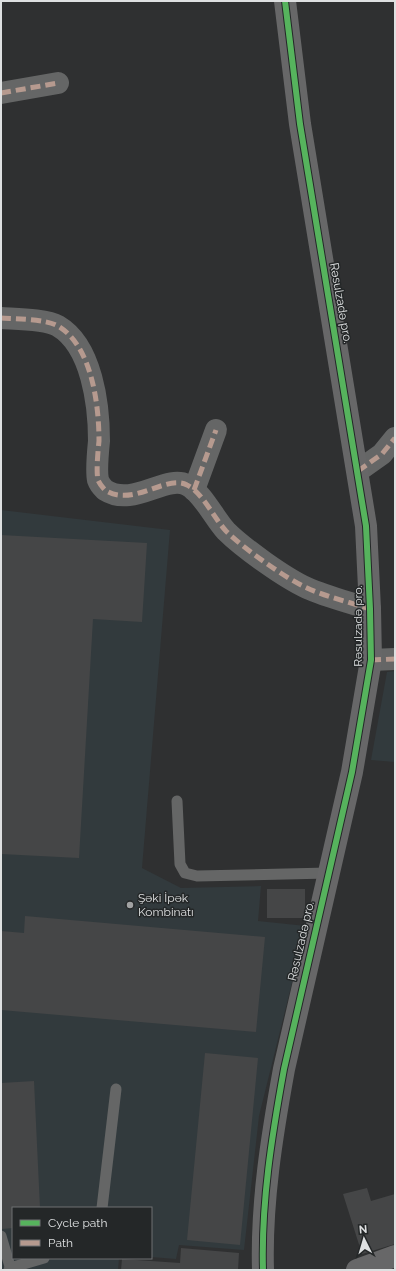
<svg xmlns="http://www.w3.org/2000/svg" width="396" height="1271" font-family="Raleway,sans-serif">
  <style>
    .built { fill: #323a3d }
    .building { fill: #454647 }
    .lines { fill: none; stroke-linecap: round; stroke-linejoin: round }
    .lane { stroke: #656666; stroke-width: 11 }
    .street { stroke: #656666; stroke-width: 22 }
    .secondary { stroke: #676768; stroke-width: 22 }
    .quiet { stroke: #b69a8f; stroke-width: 5; stroke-dasharray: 10 5; stroke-linecap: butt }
    .cycleway-casing { stroke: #242728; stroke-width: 8 }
    .cycleway { stroke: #56b35d; stroke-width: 6 }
    .poi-dot { fill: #a1a2a3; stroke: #242728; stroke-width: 1.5 }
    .labels { text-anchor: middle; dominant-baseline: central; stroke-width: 3; stroke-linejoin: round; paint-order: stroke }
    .street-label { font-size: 12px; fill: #dee0e1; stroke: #242728 }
    .poi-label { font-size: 12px; fill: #dee0e1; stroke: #242728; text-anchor: start }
  </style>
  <rect width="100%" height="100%" fill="#2f3031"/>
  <g class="built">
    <polygon points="1,510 170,530 142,868 181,888 261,886 258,921 306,926 259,1116 244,1250 179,1245 176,1259 151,1257 151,1208 13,1208 13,1258 119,1258 118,1270 1,1270"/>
    <polygon points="395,671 395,762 371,760 387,672"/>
  </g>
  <g class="building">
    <polygon points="1,535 147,543 142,622 93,619 79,858 1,854"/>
    <rect x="267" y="889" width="38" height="29"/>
    <polygon points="25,916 265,937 256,1032 1,1010 1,931 24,933"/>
    <polygon points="205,1053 258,1058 240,1245 187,1240"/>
    <polygon points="34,1081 40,1208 13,1208 13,1228 2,1229 1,1083"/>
    <polygon points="367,1188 371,1201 395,1194 395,1244 362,1254 343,1194"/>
    <polygon points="181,1248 239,1253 238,1270 121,1270 122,1259 180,1263"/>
  </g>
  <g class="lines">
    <g class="lane">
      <polyline points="177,801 180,864 185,873 197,876 328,873"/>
      <polyline points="102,1208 116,1089"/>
      <polyline points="1,1236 11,1270"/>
      <polyline points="9,1270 10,1268 44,1258"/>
    </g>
    <g class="street">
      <polyline points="1,93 58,83"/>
      <path d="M1,318C16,319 46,319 58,326C92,346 99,405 99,441C98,451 96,471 98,480C99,483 103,488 105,490C133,508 166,474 187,485C202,492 214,518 226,531C243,548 285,578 307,588C327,597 349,602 370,609"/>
      <polyline points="358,471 382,454 395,438"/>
      <polyline points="194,490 216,430"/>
      <polyline points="371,660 395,659"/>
    </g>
    <g class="secondary">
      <path d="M263,1270C261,1203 272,1135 284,1069L352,772L371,660L370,609L366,526L300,124L285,1"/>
      <polyline points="357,1270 395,1256"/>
    </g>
    <g class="quiet">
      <polyline points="1,93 58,83"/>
      <path d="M1,318C16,319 46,319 58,326C92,346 99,405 99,441C98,451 96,471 98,480C99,483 103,488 105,490C133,508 166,474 187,485C202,492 214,518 226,531C243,548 285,578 307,588C327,597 349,602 370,609"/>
      <polyline points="358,471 382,454 395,438"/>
      <polyline points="194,490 216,430"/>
      <polyline points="371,660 395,659"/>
    </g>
    <defs>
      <path id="cycleway" d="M263,1270C261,1203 272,1135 284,1069L352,772L371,660L370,609L366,526L300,124L285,1"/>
    </defs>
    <use href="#cycleway" class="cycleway-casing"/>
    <use href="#cycleway" class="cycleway"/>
  </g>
  <circle class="poi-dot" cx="130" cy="905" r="4"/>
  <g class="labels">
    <g class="street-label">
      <text transform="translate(341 303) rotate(80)">Rəsulzadə pro.</text>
      <text transform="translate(358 626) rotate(-90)">Rəsulzadə pro.</text>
      <text transform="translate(301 941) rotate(-77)">Rəsulzadə pro.</text>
    </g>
    <g class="poi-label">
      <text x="138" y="898">Şəki İpək<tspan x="138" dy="14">Kombinatı</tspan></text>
    </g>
  </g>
  <rect width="396" height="1271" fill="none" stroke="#dee0e1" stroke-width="4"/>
  <rect x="12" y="1207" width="140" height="52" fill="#242728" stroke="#6e7172"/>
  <rect x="20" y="1220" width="20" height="6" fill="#56b35d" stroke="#6e7172"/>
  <text x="48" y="1227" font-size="12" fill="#dee0e1">Cycle path</text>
  <rect x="20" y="1240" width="20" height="6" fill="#b69a8f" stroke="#6e7172"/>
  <text x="48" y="1247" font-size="12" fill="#dee0e1">Path</text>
  <g transform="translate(364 1239) rotate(355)" stroke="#242728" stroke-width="3" paint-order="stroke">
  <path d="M0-3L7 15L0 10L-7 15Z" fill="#dee0e1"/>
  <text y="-6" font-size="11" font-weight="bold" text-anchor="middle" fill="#dee0e1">N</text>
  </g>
</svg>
